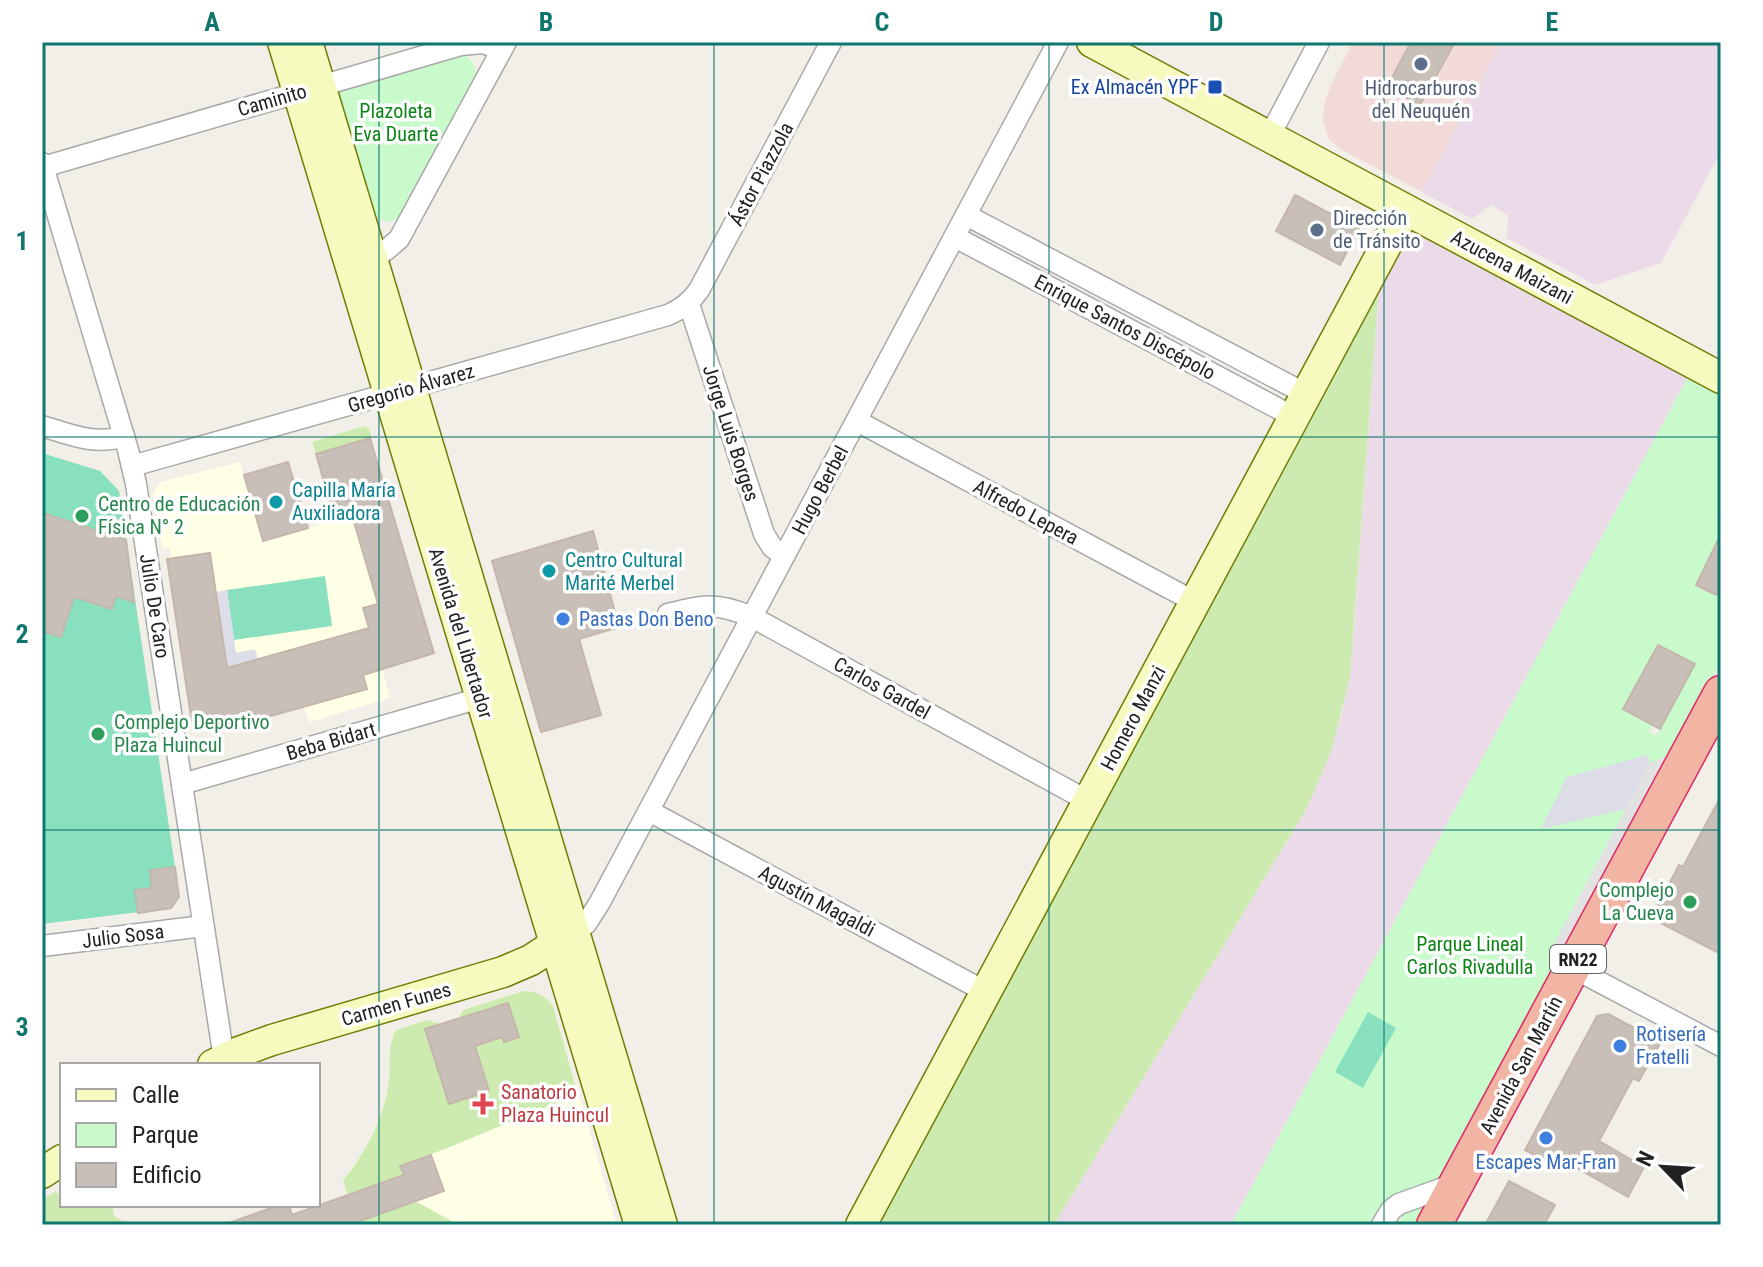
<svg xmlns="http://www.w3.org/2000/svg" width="1763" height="1267" font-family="'Roboto Condensed',sans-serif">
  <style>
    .commercial { fill: #f2dad9 }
    .industrial { fill: #ebdbe8 }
    .education { fill: #ffffe5 }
    .grass { fill: #cdebb0 }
    .park { fill: #c8facc; fill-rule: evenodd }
    .pitch { fill: #88e0be }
    .parking { fill: #e2e2e2 }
    .plaza { fill: #dddde8 }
    .building { fill: #c7bfb8; stroke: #c4b6ab; stroke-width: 2 }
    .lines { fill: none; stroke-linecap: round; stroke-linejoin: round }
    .minor-casing { stroke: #a9a9a9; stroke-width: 23 }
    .secondary-casing { stroke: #707d05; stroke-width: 33 }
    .trunk-casing { stroke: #dc2a67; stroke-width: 37 }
    .minor { stroke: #fff; stroke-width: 20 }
    .secondary { stroke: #f7fabf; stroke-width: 30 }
    .trunk { stroke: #f2b4a3; stroke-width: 34 }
    .grid { fill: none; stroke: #0f766e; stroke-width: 2; stroke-opacity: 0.55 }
    .service-dot { fill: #5c6f8a; stroke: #fff; stroke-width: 3 }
    .transit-dot { fill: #1a4fb4; stroke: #fff; stroke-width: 3 }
    .culture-dot { fill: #0f9aa8; stroke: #fff; stroke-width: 3 }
    .leisure-dot { fill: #2e9e5b; stroke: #fff; stroke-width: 3 }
    .shop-dot { fill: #3f7fe0; stroke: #fff; stroke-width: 3 }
    .health-dot { fill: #e0444e; stroke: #fff; stroke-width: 3 }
    .labels { text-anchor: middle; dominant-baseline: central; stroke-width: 7; stroke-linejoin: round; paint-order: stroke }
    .shield { fill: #fff; stroke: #646464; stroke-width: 2 }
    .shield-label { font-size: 18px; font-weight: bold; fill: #222 }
    .transit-label { font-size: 20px; fill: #164399; stroke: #fff; text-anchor: end }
    .service-label { font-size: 20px; fill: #4e5e75; stroke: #fff }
    .street-label { font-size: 20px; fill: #222; stroke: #fff }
    .park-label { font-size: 20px; fill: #0c8416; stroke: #fff }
    .culture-label { font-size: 20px; fill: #0d838f; stroke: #fff; text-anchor: start }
    .leisure-label { font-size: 20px; fill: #27864d; stroke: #fff; text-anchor: start }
    .shop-label { font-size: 20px; fill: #366cbe; stroke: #fff; text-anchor: start }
    .health-label { font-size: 20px; fill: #be3a42; stroke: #fff; text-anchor: start }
    .neatline { fill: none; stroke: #0f766e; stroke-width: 3 }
    .grid-label { font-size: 26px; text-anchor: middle; font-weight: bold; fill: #0f766e }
  </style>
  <rect width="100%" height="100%" fill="#f2efe9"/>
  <polygon class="commercial" points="1353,42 1491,42 1499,46 1422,192 1340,149 1328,138 1323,120 1325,101 1332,83"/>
  <g class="industrial">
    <polygon points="1501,42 1721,42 1721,151 1661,263 1595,285 1507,238 1508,215 1491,205 1472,219 1422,192"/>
    <polygon points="1419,234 1424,234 1688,377 1231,1225 1054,1225 1307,808 1342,714 1352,657 1379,286 1403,245 1409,239"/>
  </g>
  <g class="education">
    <polygon points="364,426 369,429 372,437 370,438 434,653 382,669 390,698 309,722 304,707 242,724 193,730 167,559 171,558 170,548 162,549 153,494 160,482 240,462 263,541 308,528 335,519 312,442"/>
    <polygon points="523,991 541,994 546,997 553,1006 617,1225 256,1225 289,1205 293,1215 348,1195 343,1181 367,1146 382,1113 390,1076 391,1039 396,1030 427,1020 441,1024 458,1019 463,1010"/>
  </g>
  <g class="grass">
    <polygon points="1379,286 1350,677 1332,749 1307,808 1054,1225 874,1225"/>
    <polygon points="364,426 369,429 372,437 316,454 312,442"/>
    <path d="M523,991C536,991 546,995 553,1006L578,1094L445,1149L401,1165L404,1175L348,1195L343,1181C366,1151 385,1118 389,1079C391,1063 387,1045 396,1030L427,1020L441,1024L458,1019L463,1010Z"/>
    <polygon points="56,1191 62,1201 62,1205 66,1207 69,1205 112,1205 114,1216 124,1222 126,1225 42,1225 42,1200"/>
    <polygon points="415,1201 459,1225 349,1225"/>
  </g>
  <g class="park">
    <path d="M462,54C476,61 477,70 474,83L400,218C391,223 384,222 375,217L337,91Z"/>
    <path d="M1688,377L1721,395V507L1716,517L1721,520V557L1711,553L1696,584L1716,595L1721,585V662L1669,756L1650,763L1555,942L1561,962L1450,1172L1374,1225H1231ZM1658,645L1694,664L1656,736L1649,732L1652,725L1624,709Z"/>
    <polygon points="1431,1205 1420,1225 1397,1225 1405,1212"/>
  </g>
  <g class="pitch">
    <polygon points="42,453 100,471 119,491 175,867 179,897 171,908 42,924"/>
    <polygon points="325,576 332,626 234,640 227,590"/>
    <polygon points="1368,1012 1396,1028 1363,1088 1335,1072"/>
  </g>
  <polygon class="parking" points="1669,756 1561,962 1555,942 1650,763"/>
  <g class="plaza">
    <polygon points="227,590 236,653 255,649 258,659 227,668 216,592"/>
    <polygon points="1647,755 1650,763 1626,809 1541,829 1567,777"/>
  </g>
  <g class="building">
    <polygon points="1411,42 1455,42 1420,105 1387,87"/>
    <polygon points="1295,195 1359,229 1340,265 1276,231"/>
    <polygon points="370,438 434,653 363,675 367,689 242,724 193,730 167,559 210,553 227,668 369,628 363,608 378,604 352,515 335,520 316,454"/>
    <polygon points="288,462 308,528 263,541 244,475"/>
    <polygon points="42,513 126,540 134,602 116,596 112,609 74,597 61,637 42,631"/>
    <polygon points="593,531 619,627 579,639 601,715 541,732 492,561"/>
    <polygon points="1721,534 1721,585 1716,595 1696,585"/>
    <polygon points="1658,645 1695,664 1660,729 1623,709"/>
    <polygon points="1721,796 1721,954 1651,918 1679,865 1683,867"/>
    <polygon points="175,867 179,897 171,908 138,913 135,890 152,888 150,870"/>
    <polygon points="508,1003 519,1037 504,1042 502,1037 475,1046 489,1091 449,1104 425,1029"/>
    <polygon points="1608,1014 1661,1042 1639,1081 1633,1078 1599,1141 1644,1167 1628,1197 1559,1158 1555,1166 1525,1150 1597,1016"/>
    <polygon points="431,1155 444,1191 349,1225 229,1225 229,1223 279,1205 289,1205 292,1215 404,1175 400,1166"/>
    <polygon points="1509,1181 1555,1205 1544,1225 1485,1225"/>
  </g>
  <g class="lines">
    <defs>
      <g id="minor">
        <polyline points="1269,137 1319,42"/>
        <polyline points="42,163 128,450 136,484 224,1059"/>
        <polyline points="43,167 461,45 482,43 502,49"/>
        <polyline points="966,215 1306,394"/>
        <polyline points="955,237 1294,417"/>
        <polyline points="361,259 385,251 399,239 506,42"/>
        <polyline points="689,304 764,534 772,547 784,556"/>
        <polyline points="857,421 1195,602"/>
        <path d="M42,426C69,434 95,446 124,436"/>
        <path d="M132,466L668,315C682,309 691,302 699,290L831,42"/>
        <path d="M668,614C704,605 717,602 752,617L1088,801"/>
        <polyline points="182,784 480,698"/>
        <polyline points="649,811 986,992"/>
        <polyline points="574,932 586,924 600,902 1058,42"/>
        <polyline points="42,946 203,926"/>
        <polyline points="1573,968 1721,1046"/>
        <polyline points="1382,1225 1391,1210 1399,1204 1457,1183"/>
      </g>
      <g id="secondary">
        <polyline points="283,42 640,1225"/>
        <polyline points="307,42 662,1225"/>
        <polyline points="1092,42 1721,378"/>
        <polyline points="213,1065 239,1052 272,1040 503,972 531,960 569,935"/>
        <polyline points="42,1173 62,1160"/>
        <polyline points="861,1225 1405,210"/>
      </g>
      <polyline id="trunk" points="1434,1225 1721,693"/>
    </defs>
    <use href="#minor" class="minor-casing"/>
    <use href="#secondary" class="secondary-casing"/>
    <use href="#trunk" class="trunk-casing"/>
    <use href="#minor" class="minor"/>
    <use href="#secondary" class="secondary"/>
    <use href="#trunk" class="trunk"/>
  </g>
  <path class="grid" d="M379,42V1225M714,42V1225M1049,42V1225M1384,42V1225M42,437H1721M42,830H1721"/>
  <g class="service-dot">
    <circle cx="1421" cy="64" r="8"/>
    <circle cx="1317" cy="230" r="8"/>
  </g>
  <rect class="transit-dot" x="1207" y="79" width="16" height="16" rx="4"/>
  <g class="culture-dot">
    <circle cx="276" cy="502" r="8"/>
    <circle cx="549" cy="571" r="8"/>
  </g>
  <g class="leisure-dot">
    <circle cx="82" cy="516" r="8"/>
    <circle cx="98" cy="734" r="8"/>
    <circle cx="1690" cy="902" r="8"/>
  </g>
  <g class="shop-dot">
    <circle cx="563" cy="619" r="8"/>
    <circle cx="1620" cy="1046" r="8"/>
    <circle cx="1546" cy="1138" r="8"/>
  </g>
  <path class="health-dot" d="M479 1092h8v8h8v8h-8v8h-8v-8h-8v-8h8z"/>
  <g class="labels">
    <rect class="shield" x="1550" y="945" width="56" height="28" rx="6"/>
    <g class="shield-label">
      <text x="1578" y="959">RN22</text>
    </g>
    <g class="transit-label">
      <text x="1199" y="87">Ex Almacén YPF</text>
    </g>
    <g class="service-label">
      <text x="1421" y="88">Hidrocarburos<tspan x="1421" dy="23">del Neuquén</tspan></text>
      <text x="1333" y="218" text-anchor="start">Dirección<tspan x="1333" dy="23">de Tránsito</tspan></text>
    </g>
    <g class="street-label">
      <text transform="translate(272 100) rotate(-16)">Caminito</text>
      <text transform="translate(761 174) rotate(-62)">Ástor Piazzola</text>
      <text transform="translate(1512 267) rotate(28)">Azucena Maizani</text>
      <text transform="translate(1125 327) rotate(28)">Enrique Santos Discépolo</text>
      <text transform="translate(411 388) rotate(-16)">Gregorio Álvarez</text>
      <text transform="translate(731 433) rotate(72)">Jorge Luis Borges</text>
      <text transform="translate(820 490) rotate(-62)">Hugo Berbel</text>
      <text transform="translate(1026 512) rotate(28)">Alfredo Lepera</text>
      <text transform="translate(155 606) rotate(81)">Julio De Caro</text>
      <text transform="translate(461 633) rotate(73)">Avenida del Libertador</text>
      <text transform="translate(882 688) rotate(29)">Carlos Gardel</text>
      <text transform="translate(1133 718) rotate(-62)">Homero Manzi</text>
      <text transform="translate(331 741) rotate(-16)">Beba Bidart</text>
      <text transform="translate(817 901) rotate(28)">Agustín Magaldi</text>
      <text transform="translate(123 936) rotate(-7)">Julio Sosa</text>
      <text transform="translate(396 1004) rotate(-16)">Carmen Funes</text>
      <text transform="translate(1521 1065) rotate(-62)">Avenida San Martín</text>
    </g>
    <g class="park-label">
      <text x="396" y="111">Plazoleta<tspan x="396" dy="23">Eva Duarte</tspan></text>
      <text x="1470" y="944">Parque Lineal<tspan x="1470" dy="23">Carlos Rivadulla</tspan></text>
    </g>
    <g class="culture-label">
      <text x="292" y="490">Capilla María<tspan x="292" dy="23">Auxiliadora</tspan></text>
      <text x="565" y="560">Centro Cultural<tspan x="565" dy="23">Marité Merbel</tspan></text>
    </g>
    <g class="leisure-label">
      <text x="98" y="504">Centro de Educación<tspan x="98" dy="23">Física N° 2</tspan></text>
      <text x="114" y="722">Complejo Deportivo<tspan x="114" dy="23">Plaza Huincul</tspan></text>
      <text x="1674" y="890" text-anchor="end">Complejo<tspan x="1674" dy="23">La Cueva</tspan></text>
    </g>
    <g class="shop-label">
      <text x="579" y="619">Pastas Don Beno</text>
      <text x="1636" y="1034">Rotisería<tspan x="1636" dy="23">Fratelli</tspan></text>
      <text x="1546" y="1162" text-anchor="middle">Escapes Mar-Fran</text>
    </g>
    <g class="health-label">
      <text x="501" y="1092">Sanatorio<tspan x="501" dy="23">Plaza Huincul</tspan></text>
    </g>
  </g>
  <rect width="1763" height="1267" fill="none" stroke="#ffffff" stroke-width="88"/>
  <rect x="60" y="1063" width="260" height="144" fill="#ffffff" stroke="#a7a7a7" stroke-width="2"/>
  <rect x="76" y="1089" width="40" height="12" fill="#f7fabf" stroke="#a7a7a7" stroke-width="2"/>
  <text x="132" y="1103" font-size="24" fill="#222222">Calle</text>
  <rect x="76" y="1123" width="40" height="24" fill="#c8facc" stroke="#a7a7a7" stroke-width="2"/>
  <text x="132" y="1143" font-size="24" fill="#222222">Parque</text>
  <rect x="76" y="1163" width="40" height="24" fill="#c7bfb8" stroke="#a7a7a7" stroke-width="2"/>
  <text x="132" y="1183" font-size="24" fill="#222222">Edificio</text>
  <g transform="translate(1663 1167) rotate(295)" stroke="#ffffff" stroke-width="6" paint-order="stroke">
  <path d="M0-6L14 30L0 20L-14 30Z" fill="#222222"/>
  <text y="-12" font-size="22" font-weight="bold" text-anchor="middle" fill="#222222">N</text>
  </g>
  <rect x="44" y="44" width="1675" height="1179" class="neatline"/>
  <g class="grid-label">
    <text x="212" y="31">A</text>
    <text x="546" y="31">B</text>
    <text x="882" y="31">C</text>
    <text x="1216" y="31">D</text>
    <text x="1552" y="31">E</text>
    <text x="22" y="250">1</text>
    <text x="22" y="643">2</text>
    <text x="22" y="1036">3</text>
  </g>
</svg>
